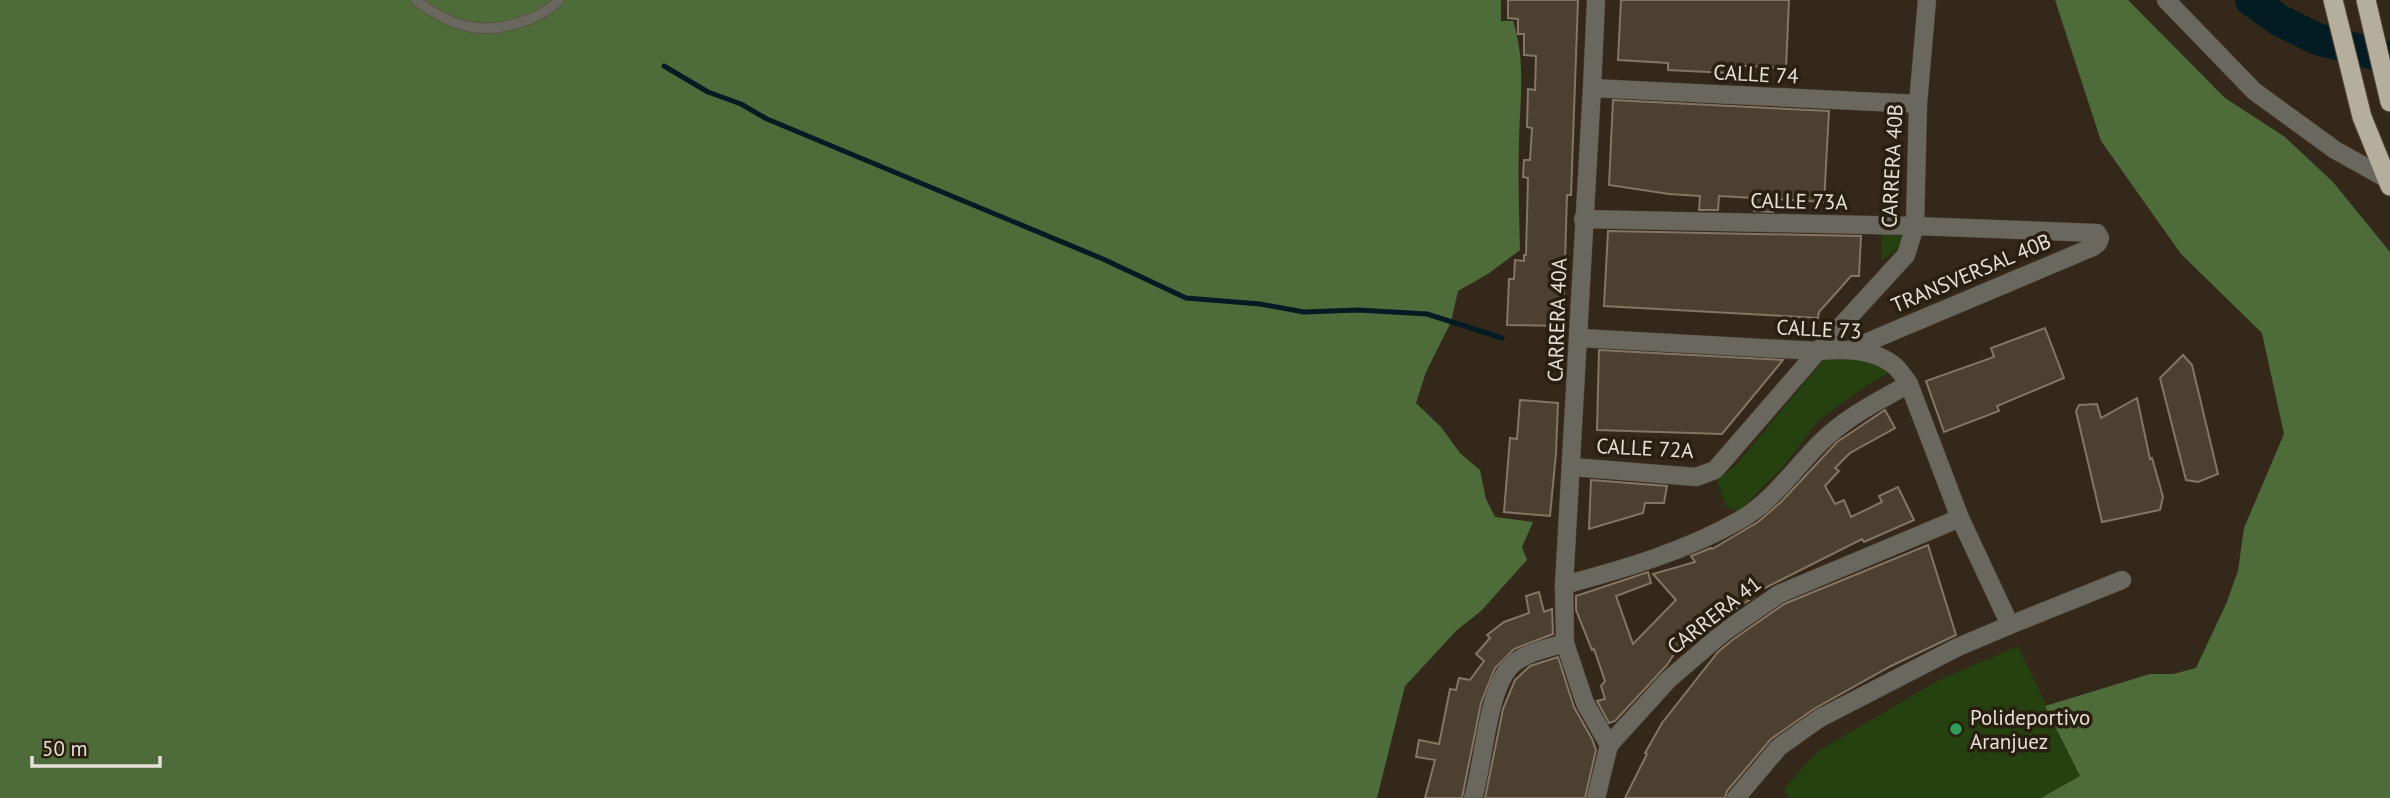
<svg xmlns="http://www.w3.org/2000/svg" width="2390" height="798" font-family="'PT Sans',sans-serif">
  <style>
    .green { fill: #25410f }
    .forest { fill: #4d6c39 }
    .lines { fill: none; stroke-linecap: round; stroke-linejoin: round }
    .stream { stroke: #031c23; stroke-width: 5 }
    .river { stroke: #031c23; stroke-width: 32 }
    .building { fill: #4c4030; stroke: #837665; stroke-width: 2 }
    .service-casing { stroke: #514538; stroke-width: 11 }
    .minor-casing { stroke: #514538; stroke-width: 19 }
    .tertiary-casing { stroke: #514538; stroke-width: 19 }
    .trunk-casing { stroke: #514538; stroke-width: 21 }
    .service { stroke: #6a675f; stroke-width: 10 }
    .minor { stroke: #6a675f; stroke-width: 18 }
    .tertiary { stroke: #6a675f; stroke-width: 18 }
    .trunk { stroke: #b6ae9c; stroke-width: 19 }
    .leisure-dot { fill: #2e9e5b; stroke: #291f10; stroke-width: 2.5 }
    .labels { text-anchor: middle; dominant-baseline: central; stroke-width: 7; stroke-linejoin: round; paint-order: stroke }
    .street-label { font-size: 21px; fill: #e7e0d7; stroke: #291f10 }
    .poi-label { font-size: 21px; fill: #e7e0d7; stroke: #291f10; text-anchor: start }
  </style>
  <rect width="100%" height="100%" fill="#34281a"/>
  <g class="green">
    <polygon points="1882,228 1908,232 1906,242 1881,261"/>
    <polygon points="1837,354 1875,363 1889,373 1867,385 1818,421 1783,467 1738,512 1727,507 1717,481 1738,463 1825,358"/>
    <polygon points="2018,646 2080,776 2041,798 1789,798 1784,789 1817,752 1937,681"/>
  </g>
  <g class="forest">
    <path d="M0,0H1501V21H1513C1526,61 1520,99 1519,140C1518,177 1519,213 1520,250L1488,274L1458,291L1451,322L1426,372L1416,403L1441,427L1460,453L1480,470L1486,499L1495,517L1533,522L1522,547L1527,560L1481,611L1457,630L1405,686L1377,798H0Z"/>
    <polygon points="2055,0 2128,0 2225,98 2285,137 2333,182 2390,252 2390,798 2041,798 2080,776 2045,706 2150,674 2173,674 2196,668 2226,604 2238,571 2244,528 2284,434 2262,333 2181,254 2101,141"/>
  </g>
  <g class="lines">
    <polyline class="stream" points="664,66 708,92 741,104 767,119 1103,259 1186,298 1260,304 1304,312 1358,310 1427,314 1502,338"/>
    <polyline class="river" points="2251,0 2279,20 2317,39 2390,58"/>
  </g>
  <g class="building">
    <polygon points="1508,0 1578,0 1571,195 1567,195 1563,326 1507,325 1509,279 1514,279 1515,260 1524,261 1524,255 1526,255 1528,178 1523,177 1524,160 1530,160 1532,128 1527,127 1528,89 1535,90 1536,56 1524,55 1524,34 1518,34 1518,19 1508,18"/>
    <polygon points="1621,0 1789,0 1786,68 1727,65 1727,73 1668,70 1668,63 1618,60"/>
    <polygon points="1613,100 1829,111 1824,202 1773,199 1773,212 1754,211 1754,198 1719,196 1718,210 1699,210 1700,196 1669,194 1609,185"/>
    <polygon points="1608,231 1861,236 1859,276 1851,276 1819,312 1818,318 1604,306"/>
    <polygon points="2045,328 2064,378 1997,406 1999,411 1944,432 1926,381 1994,357 1991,348"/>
    <polygon points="1599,350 1783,360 1722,434 1597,430"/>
    <polygon points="2183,355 2192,365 2218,474 2198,482 2186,480 2160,378"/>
    <polygon points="2137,398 2150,459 2152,458 2163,497 2160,510 2102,522 2076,411 2079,405 2097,404 2101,418"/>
    <polygon points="1520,400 1558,403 1556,453 1550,516 1504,512 1510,438 1517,439"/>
    <polygon points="1885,410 1895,428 1850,453 1835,468 1839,471 1825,486 1835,504 1844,500 1851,517 1882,502 1879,496 1898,487 1914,520 1864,542 1862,539 1753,594 1754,597 1723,617 1701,637 1690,630 1667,665 1615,721 1609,723 1597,701 1605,699 1601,686 1605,681 1594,649 1592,650 1576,610 1576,596 1648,572 1651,583 1616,596 1633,644 1676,600 1653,574 1695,562 1691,556 1711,548 1712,549 1758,522 1781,502 1837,442"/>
    <polygon points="1591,480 1667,486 1664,503 1645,503 1643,513 1589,529"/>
    <polygon points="1928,545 1956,635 1891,666 1814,709 1771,739 1727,791 1725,798 1625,798 1647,754 1645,753 1662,723 1718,652 1731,641 1784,604"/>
    <polygon points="1539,592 1544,612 1552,609 1553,634 1514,649 1495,668 1481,703 1462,798 1425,798 1435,760 1416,757 1419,740 1439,744 1450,689 1456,690 1459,678 1470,680 1484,661 1476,654 1490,638 1487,635 1504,622 1529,613 1526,596"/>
    <polygon points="1558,657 1574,707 1592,739 1596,750 1585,798 1485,798 1503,709 1515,680 1530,666"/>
  </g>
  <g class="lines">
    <defs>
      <path id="service" d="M416,0C431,12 452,24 471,27C498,32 541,20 559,0"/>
      <g id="minor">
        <polyline points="2166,0 2254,91 2335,150 2387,179"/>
        <polyline points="1592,88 1596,0"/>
        <polyline points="1918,104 1927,0"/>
        <polyline points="1583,219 1915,226 2097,233 2100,238 2098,243 2093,247 1851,349"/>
        <polyline points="1580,338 1818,351"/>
        <polyline points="1572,467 1696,477 1715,470 1818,351"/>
        <path d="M1564,585C1624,569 1686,551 1740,520C1773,501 1794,469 1820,443C1846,417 1878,401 1909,384"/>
        <polyline points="2010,625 2122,580"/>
        <polyline points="1609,745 1669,679 1724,632 1779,594 1960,518"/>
        <path d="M1473,798C1484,764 1487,684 1514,663C1528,652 1548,648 1565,643"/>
      </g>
      <g id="tertiary">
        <polyline points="1596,798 1609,745 1585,703 1565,643 1564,585 1592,88 1918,104 1915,226 1906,255 1818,351"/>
        <path d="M1736,798L1779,747L1820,718L1958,647L2010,625L1960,518L1909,384C1905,378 1900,371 1895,366C1873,348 1844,349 1818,351"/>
      </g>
      <g id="trunk">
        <polyline points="2333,0 2362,117 2390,186"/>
        <polyline points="2366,0 2390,102"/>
      </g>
    </defs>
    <use href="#service" class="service-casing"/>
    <use href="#minor" class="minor-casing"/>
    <use href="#tertiary" class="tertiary-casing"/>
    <use href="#trunk" class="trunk-casing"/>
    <use href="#service" class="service"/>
    <use href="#minor" class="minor"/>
    <use href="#tertiary" class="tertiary"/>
    <use href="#trunk" class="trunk"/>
  </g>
  <circle class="leisure-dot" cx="1956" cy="729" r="7"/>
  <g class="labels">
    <g class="street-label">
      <text transform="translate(1756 74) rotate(3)">CALLE 74</text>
      <text transform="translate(1892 166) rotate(-87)">CARRERA 40B</text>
      <text transform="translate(1799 201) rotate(1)">CALLE 73A</text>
      <text transform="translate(1971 273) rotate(-23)">TRANSVERSAL 40B</text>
      <text transform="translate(1557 320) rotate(-88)">CARRERA 40A</text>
      <text transform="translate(1819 329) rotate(3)">CALLE 73</text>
      <text transform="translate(1645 448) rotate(3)">CALLE 72A</text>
      <text transform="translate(1714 615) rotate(-38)">CARRERA 41</text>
    </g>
    <g class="poi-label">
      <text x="1970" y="717">Polideportivo<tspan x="1970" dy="24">Aranjuez</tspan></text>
    </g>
  </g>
  <path d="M32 756v10h128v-10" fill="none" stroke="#e7e0d7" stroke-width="3.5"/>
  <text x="42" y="756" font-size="21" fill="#e7e0d7" stroke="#291f10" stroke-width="5" paint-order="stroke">50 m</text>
</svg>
